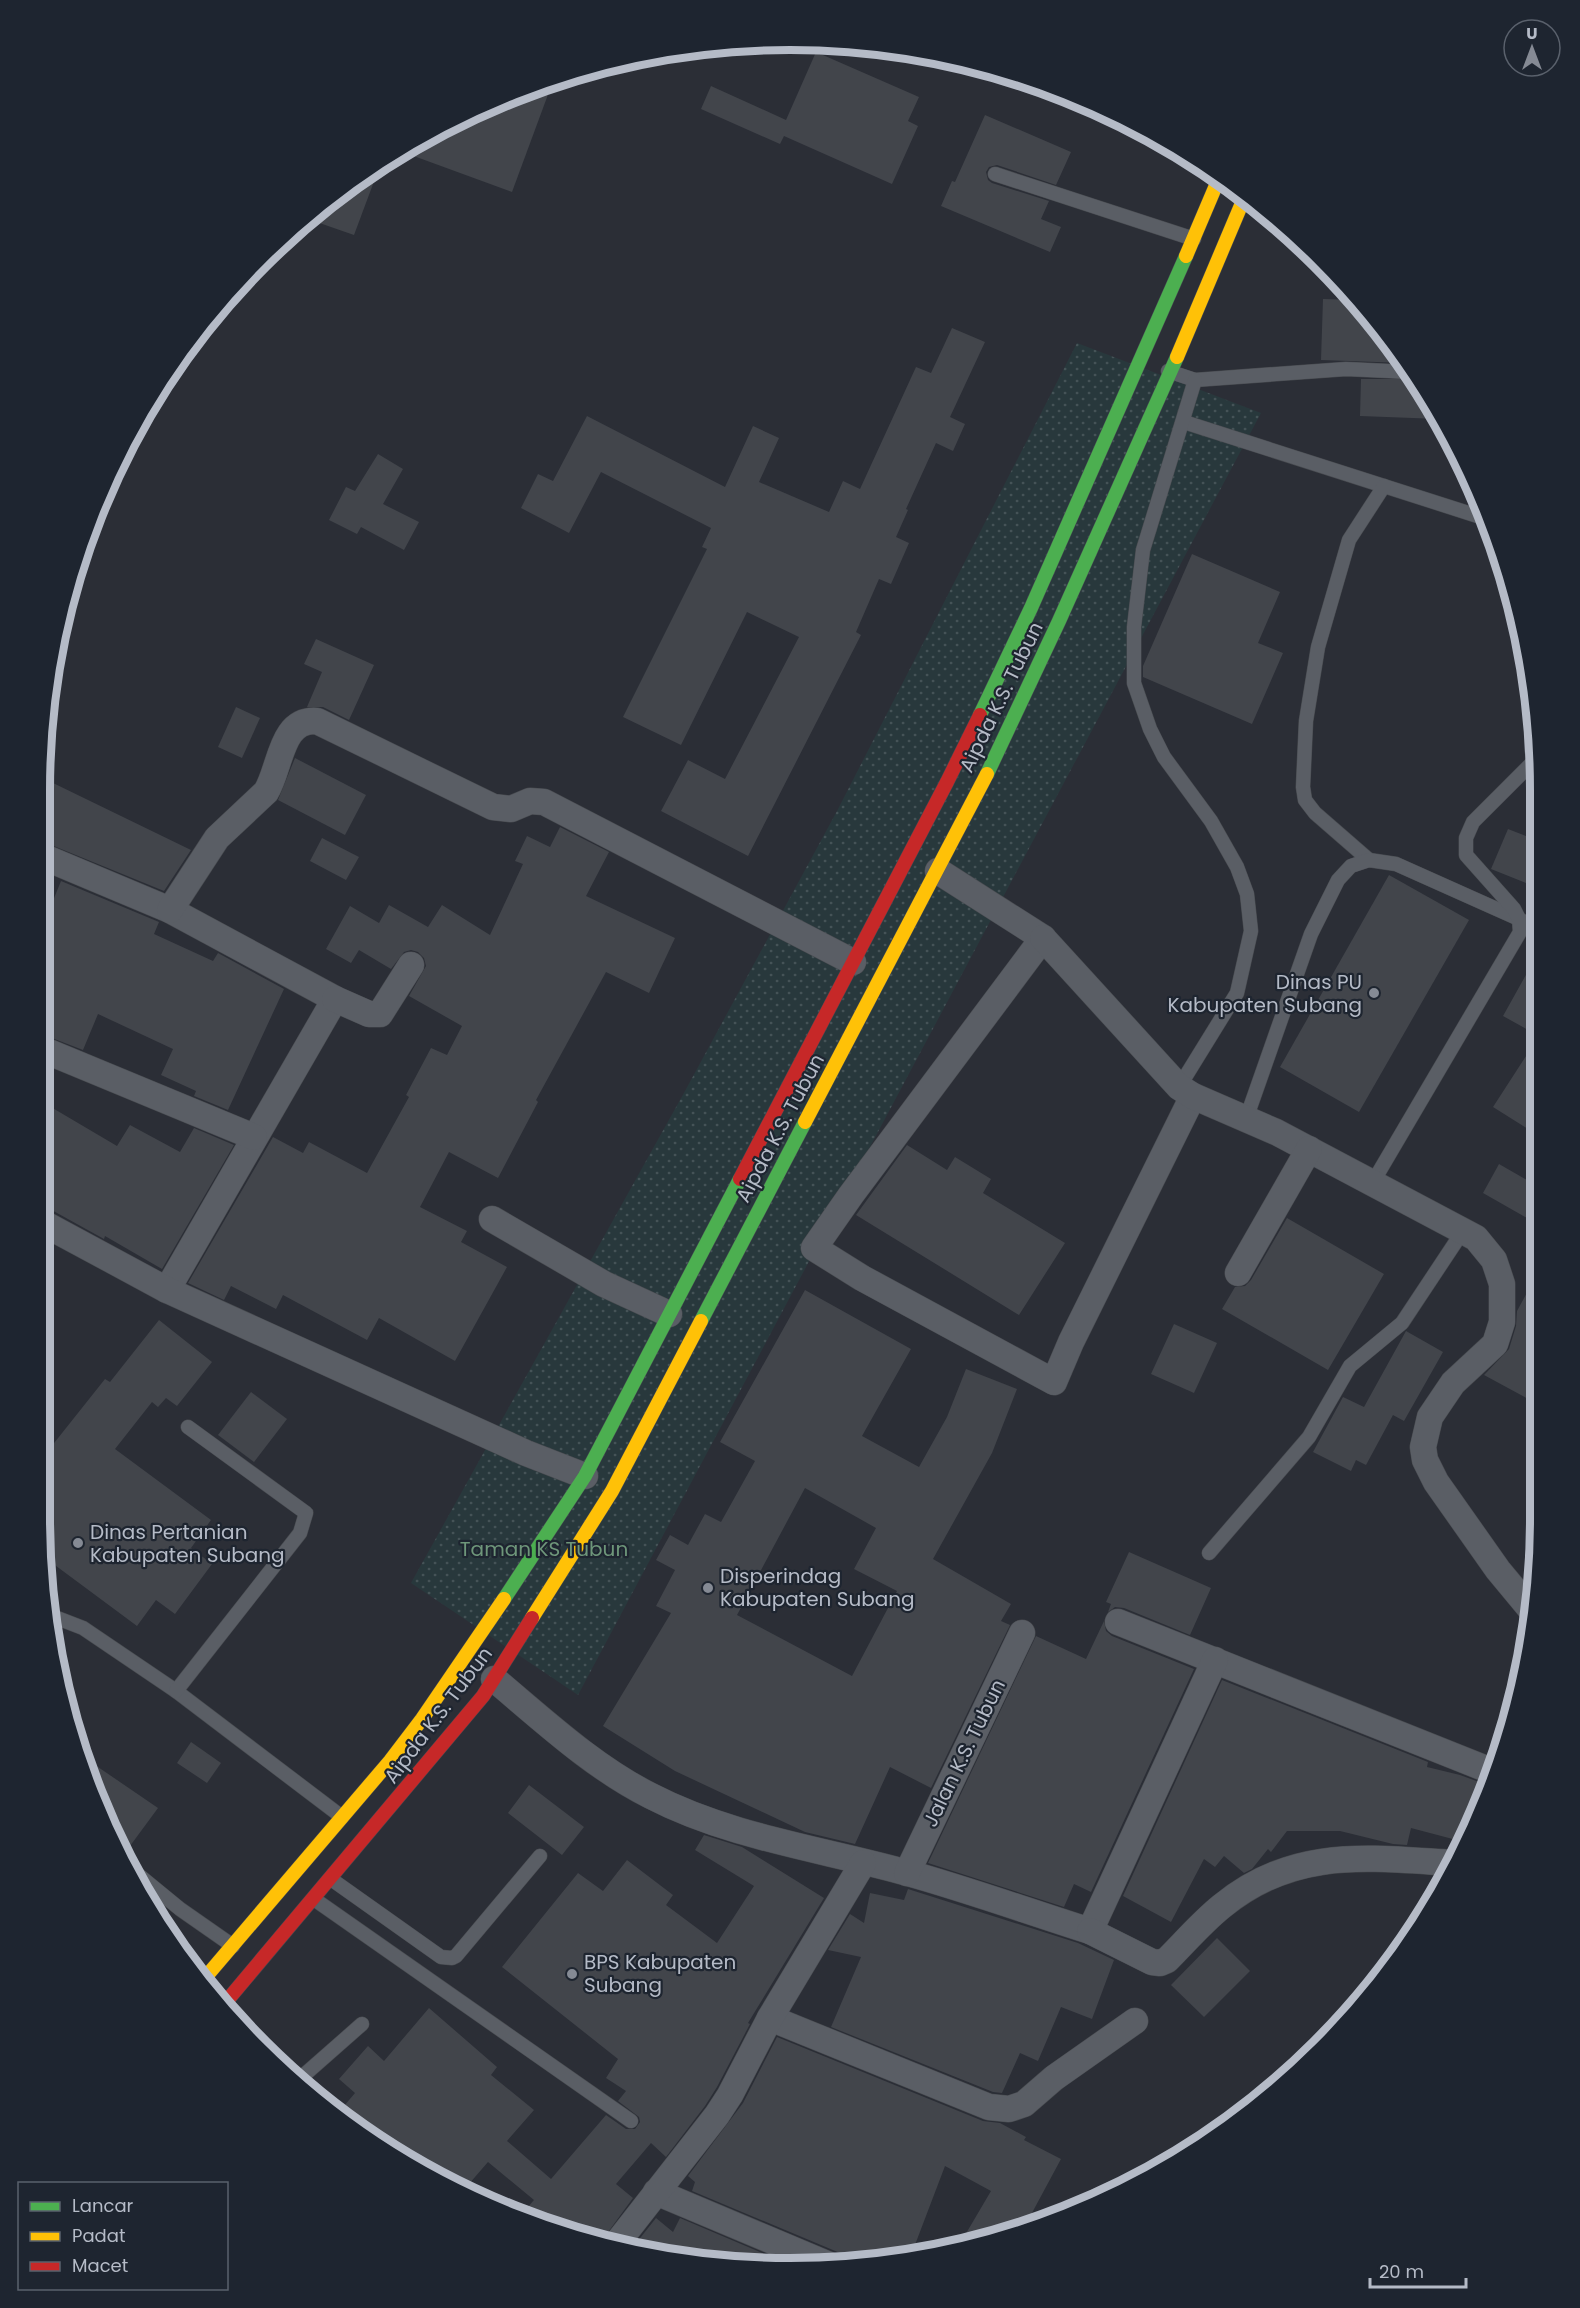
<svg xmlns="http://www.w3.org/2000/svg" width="1580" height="2308" font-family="Poppins,sans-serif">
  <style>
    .park { fill: url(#park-dots) }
    .building { fill: #42454b; fill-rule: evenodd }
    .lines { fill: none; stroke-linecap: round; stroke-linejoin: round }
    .lane-casing { stroke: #484b50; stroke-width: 15 }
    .street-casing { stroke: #484b50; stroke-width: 27 }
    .fast-casing { stroke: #454950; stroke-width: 15 }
    .slow-casing { stroke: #454950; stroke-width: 15 }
    .jam-casing { stroke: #454950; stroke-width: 15 }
    .lane { stroke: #5a5e65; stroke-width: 14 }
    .street { stroke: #5a5e65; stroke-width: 26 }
    .fast { stroke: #4caf50; stroke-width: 14 }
    .slow { stroke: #ffc107; stroke-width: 14 }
    .jam { stroke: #c62828; stroke-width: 14 }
    .poi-dot { fill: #858a94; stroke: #1e2530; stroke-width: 2 }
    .labels { text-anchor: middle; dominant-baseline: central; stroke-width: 4.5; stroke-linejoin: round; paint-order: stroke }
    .street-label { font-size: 20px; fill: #b5bbc7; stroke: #1e2530 }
    .poi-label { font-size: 20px; fill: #b5bbc7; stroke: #1e2530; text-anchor: start }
    .park-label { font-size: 20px; fill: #6e967a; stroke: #1e2530 }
    .rim { fill: none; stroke: #b5bbc7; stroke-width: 8 }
  </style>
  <defs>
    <pattern id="park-dots" width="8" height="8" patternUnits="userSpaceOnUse" patternTransform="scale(1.5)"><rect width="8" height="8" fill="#28383c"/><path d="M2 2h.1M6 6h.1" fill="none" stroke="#455357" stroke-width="1.8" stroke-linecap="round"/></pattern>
  </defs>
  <rect width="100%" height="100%" fill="#2b2e36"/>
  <polygon class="park" points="1077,343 1261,413 578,1695 411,1583 685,1091 837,811"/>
  <g class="building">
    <polygon points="816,52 919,97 908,121 918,126 892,184 784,136 780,144 701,109 711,86 786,120"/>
    <polygon points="553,81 512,192 400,151 503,96"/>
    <polygon points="985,115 1071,152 1056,185 997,165 989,167 986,172 988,180 992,183 1049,201 1041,219 1061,227 1050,252 941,206 952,181 955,182"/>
    <polygon points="382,160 354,235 308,219 373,165"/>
    <polygon points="1323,299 1357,300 1386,333 1404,363 1321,360"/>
    <polygon points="952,328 985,342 950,417 965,424 953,451 936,443 906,509 908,510 896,537 909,543 891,584 879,579 856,632 861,635 748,856 661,811 688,760 725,779 799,637 747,612 681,745 623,717 707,549 702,547 711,528 601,472 569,533 521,508 538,474 553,481 587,416 725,487 753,426 779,438 759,482 829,512 843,481 860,489 916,367 931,373"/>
    <polygon points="1361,379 1415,379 1439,419 1360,416"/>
    <polygon points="378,454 403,469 383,504 419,522 404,550 361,527 357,534 329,520 346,487 355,491"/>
    <polygon points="1192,554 1280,592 1258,643 1283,653 1252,724 1143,677 1143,666"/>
    <polygon points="316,639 374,665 349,720 323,707 307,707 322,672 304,664"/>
    <polygon points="236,707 260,718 242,758 218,747"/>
    <polygon points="295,758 366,795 345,835 278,800"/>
    <polygon points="40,780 50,785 51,782 191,850 164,891 39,840"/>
    <polygon points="560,827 609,852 586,896 675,938 649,993 606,972 536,1100 538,1102 498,1178 449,1152 420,1207 467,1231 461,1242 507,1267 455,1361 379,1318 367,1340 283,1295 276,1309 231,1286 224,1300 188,1283 273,1137 303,1153 309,1142 367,1173 409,1097 406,1095 431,1048 447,1055 462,1026 409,996 426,966 424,958 418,952 411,950 404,952 391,969 359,950 351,963 326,949 350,906 379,923 389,905 428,927 442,905 490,935 523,864 515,861 527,836 550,847"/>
    <polygon points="1508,829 1541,842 1541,889 1491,869"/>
    <polygon points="322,838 359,857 346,880 310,861"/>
    <polygon points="1389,875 1469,920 1359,1112 1280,1067"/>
    <polygon points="61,881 159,922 154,934 213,961 218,953 284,989 228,1110 194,1096 196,1091 161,1075 173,1049 98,1014 83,1050 39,1033 39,909 48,913"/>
    <polygon points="1541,948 1541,1137 1493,1107 1539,1036 1503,1016"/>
    <polygon points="39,1064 53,1070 39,1097"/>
    <polygon points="39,1100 117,1146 130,1125 180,1152 194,1128 234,1145 162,1269 105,1236 104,1239 39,1203"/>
    <polygon points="907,1145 947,1170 955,1157 991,1179 983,1193 1065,1243 1019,1315 856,1215"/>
    <polygon points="1499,1164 1541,1188 1541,1226 1483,1193"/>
    <polygon points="1287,1218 1384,1274 1328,1370 1222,1309 1235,1287 1245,1286 1251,1280"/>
    <polygon points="1541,1267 1541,1406 1484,1375 1509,1349 1516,1326 1517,1311"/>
    <path d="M805,1290L911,1349L862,1436L919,1467L947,1417L966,1369L1017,1389L992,1453L933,1559L1011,1604L1001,1621L1010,1625L931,1788L890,1767L855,1844L805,1832L675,1771L603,1726L671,1613L656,1606L675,1570L656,1560L670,1535L688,1545L705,1514L721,1522L755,1461L720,1442ZM805,1488L876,1528L854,1569L897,1591L852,1676L737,1615Z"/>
    <polygon points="159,1320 212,1362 177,1406 166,1398 158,1407 152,1402 115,1449 211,1520 191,1548 212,1564 175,1614 156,1600 137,1626 44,1557 39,1518 39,1462 105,1379 110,1382"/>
    <polygon points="1174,1324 1217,1343 1194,1393 1151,1374"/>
    <polygon points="1406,1331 1443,1352 1404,1421 1393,1415 1366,1465 1356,1460 1351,1471 1313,1452 1343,1397 1364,1407"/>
    <polygon points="251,1392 287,1419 254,1462 218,1435"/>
    <polygon points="1129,1552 1211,1588 1190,1635 1124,1608 1115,1607 1108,1612 1111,1604 1106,1602"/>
    <polygon points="1104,1621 1106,1631 1112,1636 1194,1669 1091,1892 1074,1884 1064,1907 928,1863 1036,1636 1086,1659"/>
    <polygon points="1222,1680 1428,1762 1427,1767 1460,1775 1490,1786 1484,1806 1464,1842 1411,1828 1407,1845 1393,1844 1340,1831 1287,1831 1271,1852 1268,1849 1252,1869 1244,1873 1224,1856 1215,1867 1204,1859 1171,1922 1123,1896"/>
    <polygon points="191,1742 221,1763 207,1783 177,1763"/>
    <polygon points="79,1754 158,1808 130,1846 110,1832 96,1806"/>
    <polygon points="529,1785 584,1827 562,1855 508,1813"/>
    <polygon points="704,1835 742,1847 824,1898 748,2023 750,2024 717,2087 705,2106 666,2157 651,2143 616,2184 633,2198 603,2239 520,2216 534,2200 488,2162 462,2192 414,2168 338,2113 355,2093 339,2079 368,2046 384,2061 429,2008 497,2067 491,2075 534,2110 507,2141 551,2179 606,2115 626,2129 635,2129 640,2122 639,2117 618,2101 626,2091 606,2078 618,2059 502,1967 578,1873 603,1891 627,1860 673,1895 666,1905 717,1943 754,1886 695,1850"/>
    <polygon points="908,1889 1078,1943 1114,1960 1092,2019 1061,2007 1038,2061 1020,2053 1002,2093 993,2092 831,2027 861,1957 828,1950 850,1914 864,1923 870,1893 904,1900"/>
    <polygon points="1217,1938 1250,1971 1204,2017 1171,1985"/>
    <polygon points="777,2037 983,2121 1000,2123 1026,2137 1024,2140 1061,2159 1026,2224 958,2247 991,2191 945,2166 910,2258 849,2266 846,2258 840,2253 692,2191 695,2182 688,2176 743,2103"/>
    <polygon points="656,2218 673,2232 680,2218 793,2266 692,2263 633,2247"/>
  </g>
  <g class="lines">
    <defs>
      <g id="lane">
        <polyline points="995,174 1194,239"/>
        <polyline points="1168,371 1195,380 1346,369 1410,372"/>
        <polyline points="1184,422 1484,518"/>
        <polyline points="1535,725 1536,738"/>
        <polyline points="1369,860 1315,813 1305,800 1303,787 1306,721 1318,647 1349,540 1384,486"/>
        <polyline points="1179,1087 1237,993 1251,931 1247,894 1237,867 1211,821 1164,757 1150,729 1134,683 1134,627 1143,550 1195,380"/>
        <polyline points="1246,1119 1311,934 1338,880 1351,866 1369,860 1396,864 1519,919 1541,932"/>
        <polyline points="1373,1182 1520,932 1519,919 1514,909 1466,855 1466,838 1473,822 1538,757"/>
        <polyline points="1209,1553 1309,1437 1350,1366 1402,1323 1463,1231"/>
        <polyline points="52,1616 83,1628 176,1691 342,1817"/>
        <polyline points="176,1691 300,1533 306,1513 188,1427"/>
        <polyline points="130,1868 180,1909 233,1946"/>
        <polyline points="331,1879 441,1957 452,1958 456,1956 540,1856"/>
        <polyline points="314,1899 631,2121"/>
        <polyline points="295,2083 362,2024"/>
      </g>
      <g id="street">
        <polyline points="39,855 170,910 335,999 167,1290"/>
        <polyline points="938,871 1043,938 851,1195 814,1248 862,1278 1054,1382 1071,1342 1193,1096"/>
        <path d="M170,910L217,838L266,792C281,768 280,718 317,721L493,807L511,809L530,801L544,802L853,962"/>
        <polyline points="1043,938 1179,1087 1193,1096 1276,1132 1476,1238 1494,1260 1502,1284 1502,1322 1495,1344 1453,1383 1430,1417 1423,1447 1425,1460 1436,1482 1498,1570 1532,1611"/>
        <polyline points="335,999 369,1014 380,1014 411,965"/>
        <polyline points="39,1048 254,1137"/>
        <polyline points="492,1219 604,1284 669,1314"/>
        <polyline points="39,1221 167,1290 526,1453 585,1476"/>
        <polyline points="1238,1273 1309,1149"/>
        <polyline points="1118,1622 1494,1772"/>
        <path d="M494,1679C543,1720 593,1767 651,1796C730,1837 822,1849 908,1873C969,1890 1030,1912 1090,1931L1215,1660"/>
        <polyline points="907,1873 1022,1633"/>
        <path d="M1090,1931L1152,1962L1160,1963L1167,1960C1185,1942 1202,1922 1222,1906C1294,1847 1367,1858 1453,1863"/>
        <polyline points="770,2018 989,2107 1009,2109 1024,2104 1054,2078 1135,2021"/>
        <polyline points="656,2192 834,2267"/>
        <polyline points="617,2243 717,2115 730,2095 770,2018 863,1863"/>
      </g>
      <g id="fast">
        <polyline points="980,715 1031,608 1186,256"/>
        <polyline points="987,774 1059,621 1177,357"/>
        <polyline points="701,1321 805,1122"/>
        <polyline points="504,1599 585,1476 740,1179"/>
      </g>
      <g id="slow">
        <polyline points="1186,256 1220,176"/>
        <polyline points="1177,357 1245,196"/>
        <polyline points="805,1122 987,774"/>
        <polyline points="532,1618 612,1491 701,1321"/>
        <polyline points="204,1979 390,1761 422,1719 504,1599"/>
      </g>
      <g id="jam">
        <polyline points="740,1179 947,782 980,715"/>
        <polyline points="225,2003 483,1696 532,1618"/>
      </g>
    </defs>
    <use href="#lane" class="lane-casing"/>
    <use href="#street" class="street-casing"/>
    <use href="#fast" class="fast-casing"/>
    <use href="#slow" class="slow-casing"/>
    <use href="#jam" class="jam-casing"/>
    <use href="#lane" class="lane"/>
    <use href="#street" class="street"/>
    <use href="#fast" class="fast"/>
    <use href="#slow" class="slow"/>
    <use href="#jam" class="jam"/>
  </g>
  <g class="poi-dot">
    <circle cx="1374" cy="993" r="6"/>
    <circle cx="78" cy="1543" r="6"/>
    <circle cx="708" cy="1588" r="6"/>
    <circle cx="572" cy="1974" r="6"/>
  </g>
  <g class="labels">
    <g class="street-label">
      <text transform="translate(1001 697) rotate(-64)">Aipda K.S. Tubun</text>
      <text transform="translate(780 1128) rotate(-62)">Aipda K.S. Tubun</text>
      <text transform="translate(438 1715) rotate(-53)">Aipda K.S. Tubun</text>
      <text transform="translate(964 1753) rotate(-64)">Jalan K.S. Tubun</text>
    </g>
    <g class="poi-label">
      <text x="1362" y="982" text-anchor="end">Dinas PU<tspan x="1362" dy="23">Kabupaten Subang</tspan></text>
      <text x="90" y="1532">Dinas Pertanian<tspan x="90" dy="23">Kabupaten Subang</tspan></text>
      <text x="720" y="1576">Disperindag<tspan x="720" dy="23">Kabupaten Subang</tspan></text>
      <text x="584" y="1962">BPS Kabupaten<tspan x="584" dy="23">Subang</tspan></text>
    </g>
    <g class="park-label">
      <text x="544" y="1549">Taman KS Tubun</text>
    </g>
  </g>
  <path d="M0 0H1580V2308H0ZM790 50H790A740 740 0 0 1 1530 790V1518A740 740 0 0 1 790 2258H790A740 740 0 0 1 50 1518V790A740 740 0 0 1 790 50Z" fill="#1e2530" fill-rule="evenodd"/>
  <path class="rim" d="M790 50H790A740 740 0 0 1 1530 790V1518A740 740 0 0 1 790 2258H790A740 740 0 0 1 50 1518V790A740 740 0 0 1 790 50Z"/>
  <rect x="18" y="2182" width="210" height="108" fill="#1e2530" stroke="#5a616c" stroke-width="1.5"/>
  <rect x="30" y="2202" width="30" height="9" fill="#4caf50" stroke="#5a616c" stroke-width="1.5"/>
  <text x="72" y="2212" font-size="18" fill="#b5bbc7">Lancar</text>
  <rect x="30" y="2232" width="30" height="9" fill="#ffc107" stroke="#5a616c" stroke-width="1.5"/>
  <text x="72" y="2242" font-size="18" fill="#b5bbc7">Padat</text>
  <rect x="30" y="2262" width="30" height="9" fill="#c62828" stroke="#5a616c" stroke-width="1.5"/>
  <text x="72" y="2272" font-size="18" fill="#b5bbc7">Macet</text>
  <g transform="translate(1532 48)"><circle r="28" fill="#1e2530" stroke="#5a616c" stroke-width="1.5"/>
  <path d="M0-4.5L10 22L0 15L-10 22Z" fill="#858a94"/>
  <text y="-9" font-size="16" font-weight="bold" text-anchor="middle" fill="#b5bbc7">U</text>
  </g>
  <path d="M1370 2278v9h96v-9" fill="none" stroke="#b5bbc7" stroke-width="3"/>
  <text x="1379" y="2278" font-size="18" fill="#b5bbc7" stroke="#1e2530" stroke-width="4.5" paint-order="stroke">20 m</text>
</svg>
